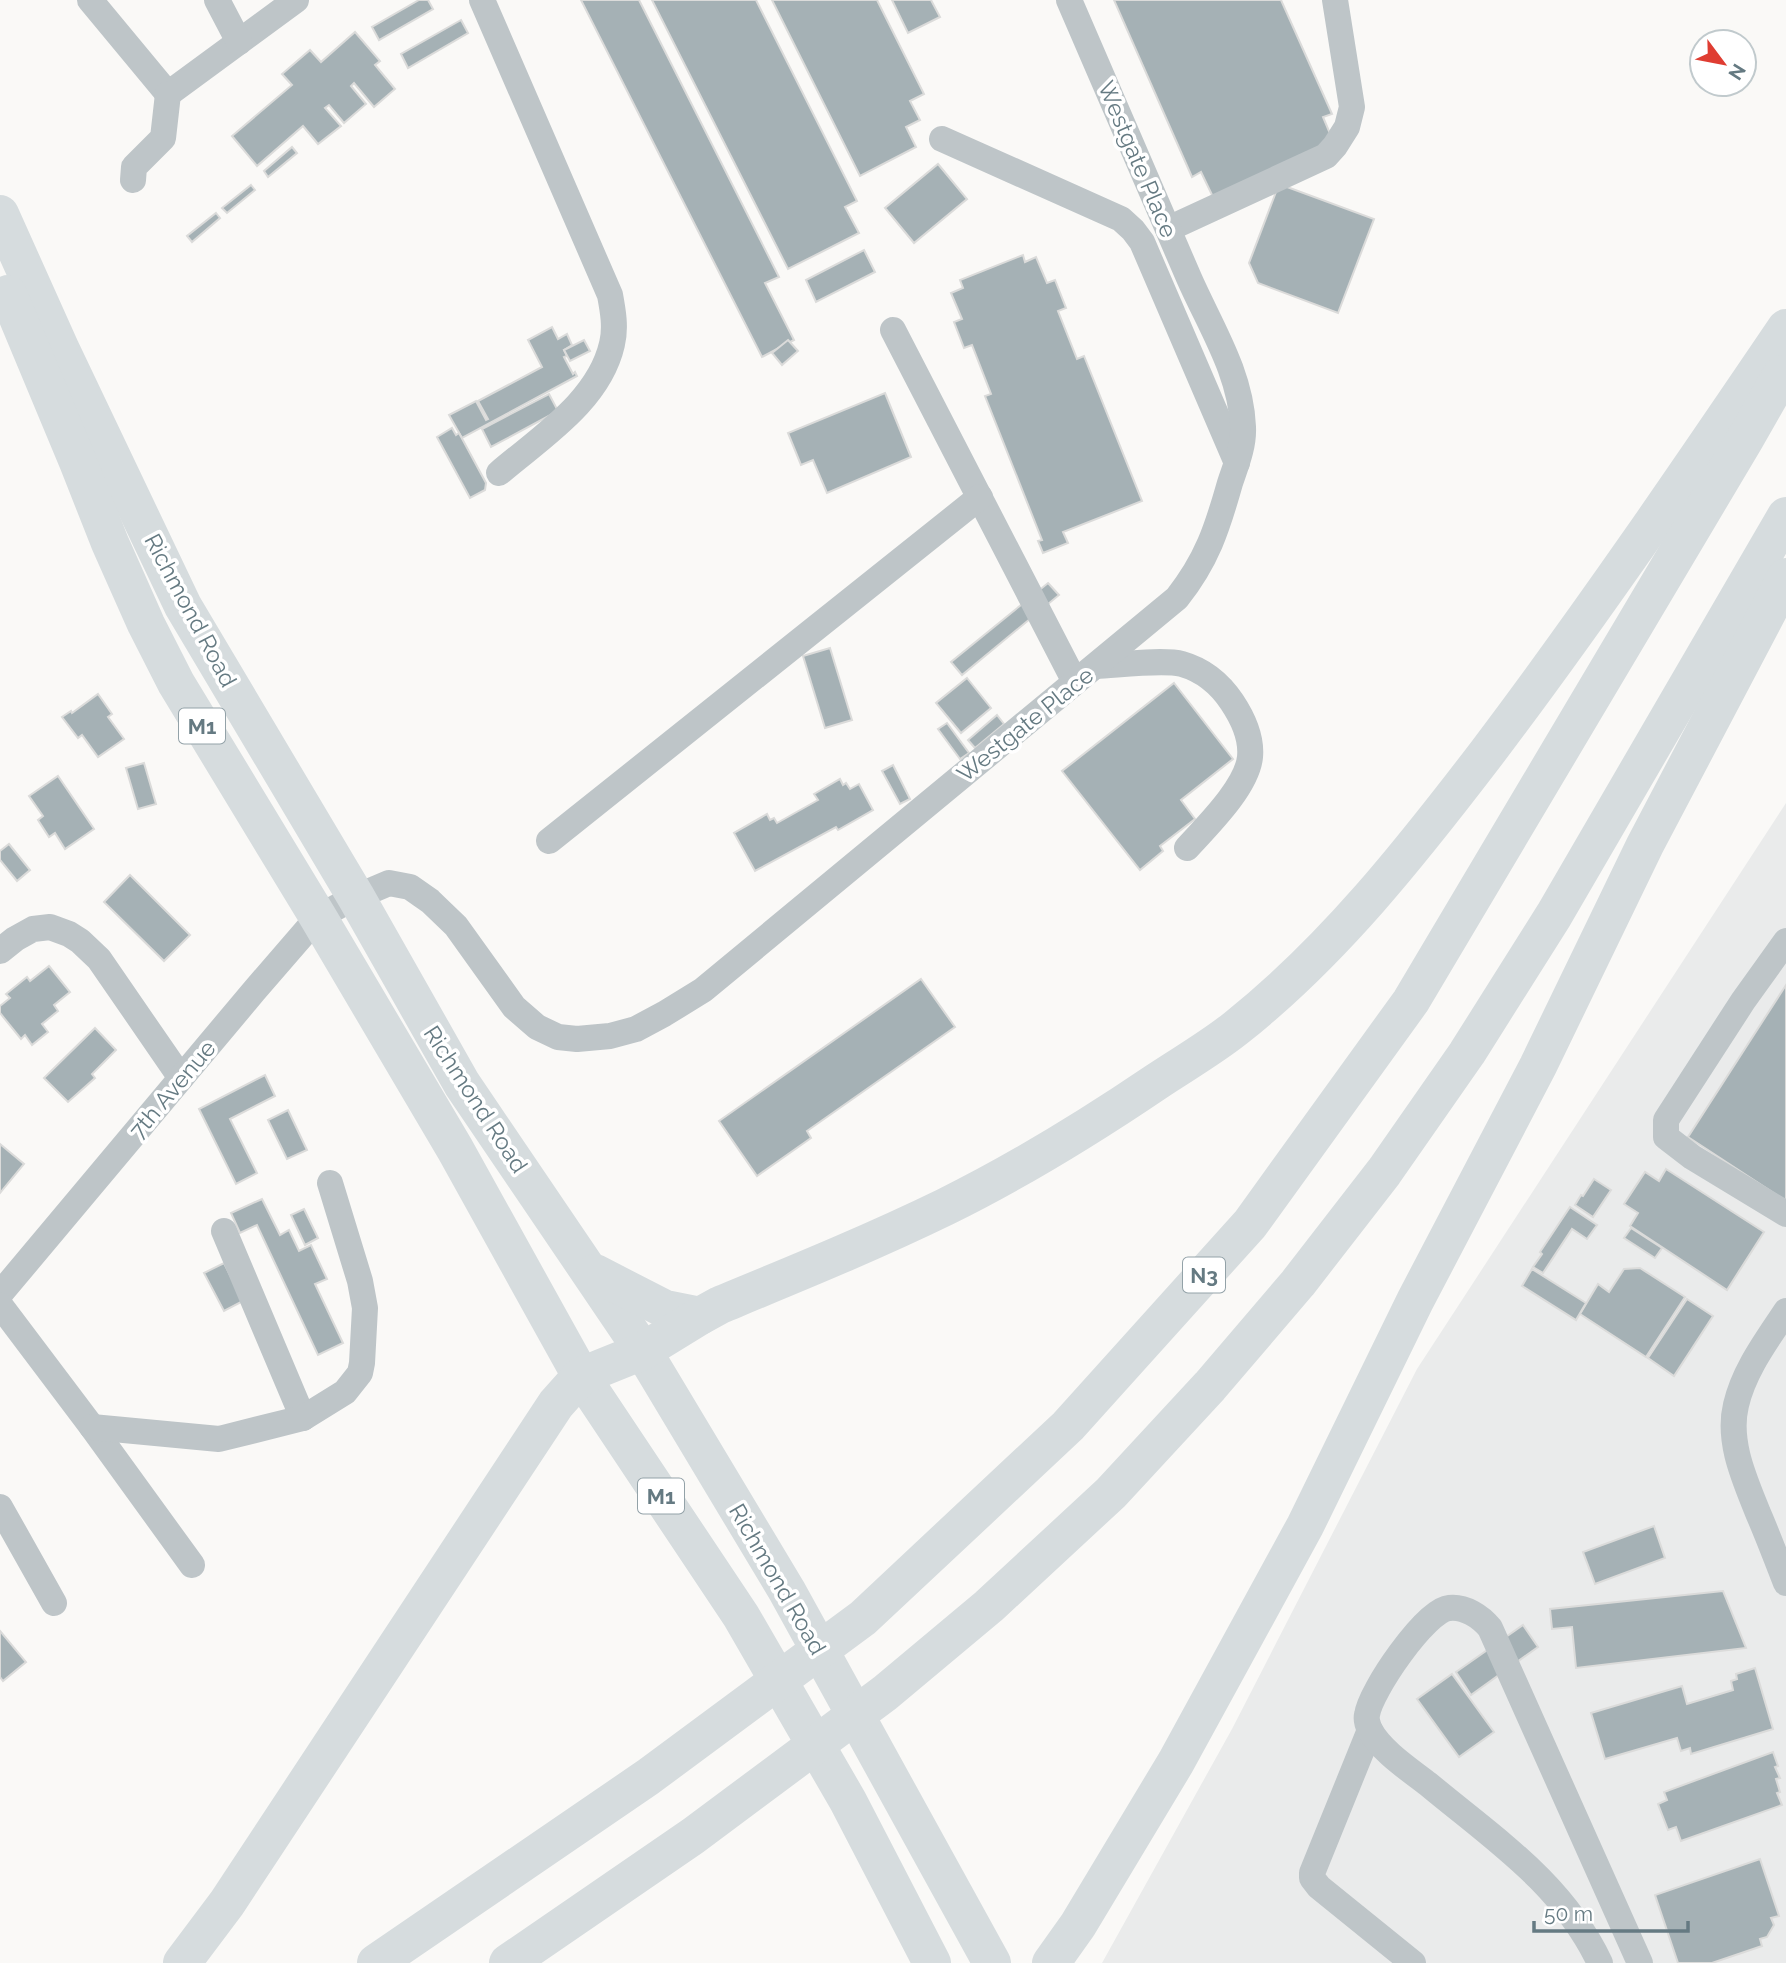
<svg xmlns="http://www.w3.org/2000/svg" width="1786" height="1963" font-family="Raleway,sans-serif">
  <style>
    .built { fill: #eaebeb }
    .building { fill: #a5b1b5; stroke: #dbdbda; stroke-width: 2 }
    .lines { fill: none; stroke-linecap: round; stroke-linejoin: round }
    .minor { stroke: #bec5c8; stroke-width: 26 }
    .highway { stroke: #d6dcde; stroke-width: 38 }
    .labels { text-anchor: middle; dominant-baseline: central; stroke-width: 7; stroke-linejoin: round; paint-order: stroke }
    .shield { fill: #fff; stroke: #93a2a8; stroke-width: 2 }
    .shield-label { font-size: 21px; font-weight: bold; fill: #657a82 }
    .street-label { font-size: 23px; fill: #657a82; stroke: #fff }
  </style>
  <rect width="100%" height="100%" fill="#faf9f7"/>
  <polygon class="built" points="1786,803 1786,1963 1102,1963 1232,1729 1417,1369"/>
  <g class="building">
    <polygon points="419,0 428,0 433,9 379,40 372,27"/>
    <polygon points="581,0 639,0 779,277 765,283 794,340 762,357"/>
    <polygon points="652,0 756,0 857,201 845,207 859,233 788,269"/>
    <polygon points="772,0 877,0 924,94 910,101 920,120 906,127 916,147 860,176"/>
    <polygon points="892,0 931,0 940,17 908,33"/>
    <polygon points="1114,0 1281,0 1332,114 1323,117 1334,143 1213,197 1201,172 1192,177"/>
    <polygon points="461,20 468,33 408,68 401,54"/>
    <polygon points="355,32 380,61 375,65 395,89 374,107 354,83 351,86 366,104 344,123 329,105 325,108 341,126 318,144 303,126 257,166 232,136 292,85 282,74 310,50 321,62"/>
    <polygon points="292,147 297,153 268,177 264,171"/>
    <polygon points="938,164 967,199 914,243 885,208"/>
    <polygon points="1279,184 1374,219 1338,313 1258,283 1249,263"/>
    <polygon points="251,185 255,190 227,213 222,208"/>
    <polygon points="216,213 220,218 192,242 187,236"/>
    <polygon points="864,250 875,272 816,302 806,280"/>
    <polygon points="1023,255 1025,262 1036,257 1047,283 1055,280 1066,308 1058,311 1077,359 1084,356 1142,501 1063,532 1068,543 1043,553 1038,541 1042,540 985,396 991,394 972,345 964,348 954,322 962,319 951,293 963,288 960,280"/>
    <polygon points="552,327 558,339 567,334 572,345 564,350 567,356 564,357 573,374 575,372 577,376 462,438 449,415 476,401 486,420 488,419 478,401 542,367 528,340"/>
    <polygon points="584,340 590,351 570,361 564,350"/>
    <polygon points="788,340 798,351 782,365 772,353"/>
    <polygon points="885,393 911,457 827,493 813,460 801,465 788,433"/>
    <polygon points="549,394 558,411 491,447 482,429"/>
    <polygon points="452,428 456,435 459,433 486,483 485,490 470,498 437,437"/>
    <polygon points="1048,583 1059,595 962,675 951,662"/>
    <polygon points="830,648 852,720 825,728 803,656"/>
    <polygon points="967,678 991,708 961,733 936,703"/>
    <polygon points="1174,683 1233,759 1181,800 1195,819 1160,846 1163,851 1140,870 1062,771"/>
    <polygon points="98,694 112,714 108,717 124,739 98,757 82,735 78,738 62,717 71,711 72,713"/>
    <polygon points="997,715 1004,724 975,748 968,740"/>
    <polygon points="947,723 969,753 960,759 938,729"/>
    <polygon points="144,763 156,804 138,809 126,768"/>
    <polygon points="893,765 910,799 900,804 882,771"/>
    <polygon points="58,776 94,829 65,849 55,833 49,837 38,820 43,816 29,796"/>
    <polygon points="840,779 843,785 846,783 850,789 859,784 873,810 838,830 836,827 755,871 734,833 767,814 770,820 774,818 777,823 818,800 814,794"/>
    <polygon points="9,844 30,870 17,881 0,860 0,851"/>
    <polygon points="130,875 190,935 164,961 104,902"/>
    <polygon points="49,966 70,992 54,1005 58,1011 42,1024 48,1032 32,1045 25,1035 21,1039 0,1013 0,1006 10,998 6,994 27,977 30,981"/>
    <polygon points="921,979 955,1027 807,1131 811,1138 757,1176 719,1121"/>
    <polygon points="1786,985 1786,1201 1688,1137"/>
    <polygon points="95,1028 116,1050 92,1074 95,1078 68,1102 44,1078"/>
    <polygon points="265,1075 275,1096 230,1119 257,1173 236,1184 199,1109"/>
    <polygon points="288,1110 307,1150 287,1159 268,1120"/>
    <polygon points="0,1144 24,1164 0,1193"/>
    <polygon points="1666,1169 1764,1232 1727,1290 1630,1226 1638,1213 1624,1204 1645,1172 1659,1181"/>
    <polygon points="1594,1179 1611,1190 1593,1217 1575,1205 1581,1195 1583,1196"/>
    <polygon points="262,1199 280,1235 289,1230 299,1251 311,1245 327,1279 315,1284 343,1343 318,1355 257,1225 240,1233 231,1213"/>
    <polygon points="1570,1207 1597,1225 1587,1239 1572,1229 1543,1273 1533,1267 1542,1254 1540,1252"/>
    <polygon points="304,1209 318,1238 305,1245 291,1215"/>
    <polygon points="1631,1228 1662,1248 1655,1258 1624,1238"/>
    <polygon points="224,1263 243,1301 224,1311 204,1273"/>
    <polygon points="1640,1268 1685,1297 1646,1357 1580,1314 1598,1284 1609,1292 1624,1269"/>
    <polygon points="1532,1269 1586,1303 1576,1320 1522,1286"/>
    <polygon points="1687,1299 1713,1316 1674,1376 1648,1358"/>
    <polygon points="1654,1526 1665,1558 1595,1584 1583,1552"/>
    <polygon points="1723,1591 1746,1648 1576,1668 1572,1627 1552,1629 1550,1609"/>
    <polygon points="1523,1625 1538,1647 1471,1695 1456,1672"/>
    <polygon points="0,1631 26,1662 3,1681 0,1677"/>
    <polygon points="1755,1668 1773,1729 1691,1754 1690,1748 1681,1751 1677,1738 1605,1759 1591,1713 1682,1686 1687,1704 1733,1690 1731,1681 1737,1679 1736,1674"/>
    <polygon points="1452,1674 1494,1732 1459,1757 1417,1699"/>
    <polygon points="1773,1752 1778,1766 1775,1767 1780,1778 1776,1779 1780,1792 1777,1793 1782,1805 1681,1841 1676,1827 1668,1830 1658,1804 1667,1800 1664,1792"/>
    <polygon points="1760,1859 1779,1916 1771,1918 1774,1925 1767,1937 1760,1939 1762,1946 1712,1963 1678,1963 1655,1895"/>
  </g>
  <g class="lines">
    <g class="minor">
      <polyline points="90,0 168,94 296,0"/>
      <polyline points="217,0 239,42"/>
      <path d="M482,0L610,295C613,311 616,328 612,344C599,401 541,437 499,473"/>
      <polyline points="942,139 1121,219 1133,230 1142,242 1237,463"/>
      <polyline points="133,180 134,167 163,138 168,94"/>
      <polyline points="1168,229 1326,156 1335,146 1347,127 1352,107 1335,0"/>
      <polyline points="893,330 1075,682"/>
      <path d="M1096,666C1118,665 1163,659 1182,664C1203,670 1220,684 1232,702C1242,717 1252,737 1250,757C1247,787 1207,826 1187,848"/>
      <polyline points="549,841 980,497"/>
      <polyline points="1786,941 1743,1001 1666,1120 1666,1137 1692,1157 1786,1214"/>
      <polyline points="0,951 15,939 33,929 50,927 69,934 80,941 99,959 181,1078"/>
      <polyline points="224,1231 303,1418"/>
      <path d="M0,1294L254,991L318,917L356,897L389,883L410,887L430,901L456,926L514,1007L537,1027L558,1037L577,1039L610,1036L636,1029L664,1014L703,990L1177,598C1207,560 1217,529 1230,483C1236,465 1244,446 1243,427C1241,373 1210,326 1189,278C1149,185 1109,93 1069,0"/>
      <polyline points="0,1305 92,1427 192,1565"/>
      <path d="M1786,1311C1767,1340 1744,1370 1736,1405C1727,1442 1745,1480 1758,1513C1768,1536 1777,1560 1786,1583"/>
      <polyline points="92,1427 219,1439 303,1418 345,1392 360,1373 362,1363 365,1308 360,1281 330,1183"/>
      <polyline points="0,1507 54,1603"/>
      <polyline points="1370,1730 1312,1873 1312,1878 1319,1887 1413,1963"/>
      <path d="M1600,1963C1562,1883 1494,1839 1428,1784C1410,1770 1381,1751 1370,1730C1368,1726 1366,1719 1367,1715C1370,1691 1426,1610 1449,1608C1465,1606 1481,1617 1490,1628L1640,1963"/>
    </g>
    <g class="highway">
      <polyline points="0,214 61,350 183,606 356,897 462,1084 643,1351 787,1591 992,1963"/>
      <polyline points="8,294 78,462 110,543 146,624 176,683 318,917 455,1149 581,1376 741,1616 848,1801 932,1963"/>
      <polyline points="595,1273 665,1309 700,1316"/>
      <path d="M182,1963L227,1903L556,1404L581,1376L643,1351L700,1316L720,1305C795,1274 871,1243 945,1207C1018,1171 1088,1128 1156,1082C1183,1064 1211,1048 1236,1028C1333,951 1411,852 1486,754C1591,615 1689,471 1786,328"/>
      <polyline points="376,1963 648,1777 863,1618 1068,1426 1250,1224 1411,1001 1745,439 1782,374"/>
      <polyline points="508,1963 693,1836 885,1693 989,1606 1111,1493 1210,1386 1298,1283 1384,1172 1467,1053 1554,915 1786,516"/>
      <polyline points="1051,1963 1078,1925 1176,1762 1305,1526 1415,1301 1538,1066 1645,845 1786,577"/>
    </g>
  </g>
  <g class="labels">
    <g class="shield">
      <rect x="179" y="708.5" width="46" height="35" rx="5"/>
      <rect x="1183" y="1257.5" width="42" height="35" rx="5"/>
      <rect x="638" y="1478.5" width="46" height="35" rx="5"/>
    </g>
    <g class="shield-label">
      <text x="202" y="726">M1</text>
      <text x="1204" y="1275">N3</text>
      <text x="661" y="1496">M1</text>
    </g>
    <g class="street-label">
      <text transform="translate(1138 159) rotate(67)">Westgate Place</text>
      <text transform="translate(191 610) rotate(62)">Richmond Road</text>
      <text transform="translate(1025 724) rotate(-39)">Westgate Place</text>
      <text transform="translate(172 1089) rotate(-50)">7th Avenue</text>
      <text transform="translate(476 1099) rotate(57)">Richmond Road</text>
      <text transform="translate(778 1579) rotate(60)">Richmond Road</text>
    </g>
  </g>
  <g transform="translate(1723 63) rotate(122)"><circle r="33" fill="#ffffff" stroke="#c1cacd" stroke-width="2"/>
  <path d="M0-5L12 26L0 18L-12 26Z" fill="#df3d32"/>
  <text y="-10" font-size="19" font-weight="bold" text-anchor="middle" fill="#657a82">N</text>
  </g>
  <path d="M1534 1921v10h154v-10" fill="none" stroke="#657a82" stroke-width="3.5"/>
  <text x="1544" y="1921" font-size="21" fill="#657a82" stroke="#ffffff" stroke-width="5" paint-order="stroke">50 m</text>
</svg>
